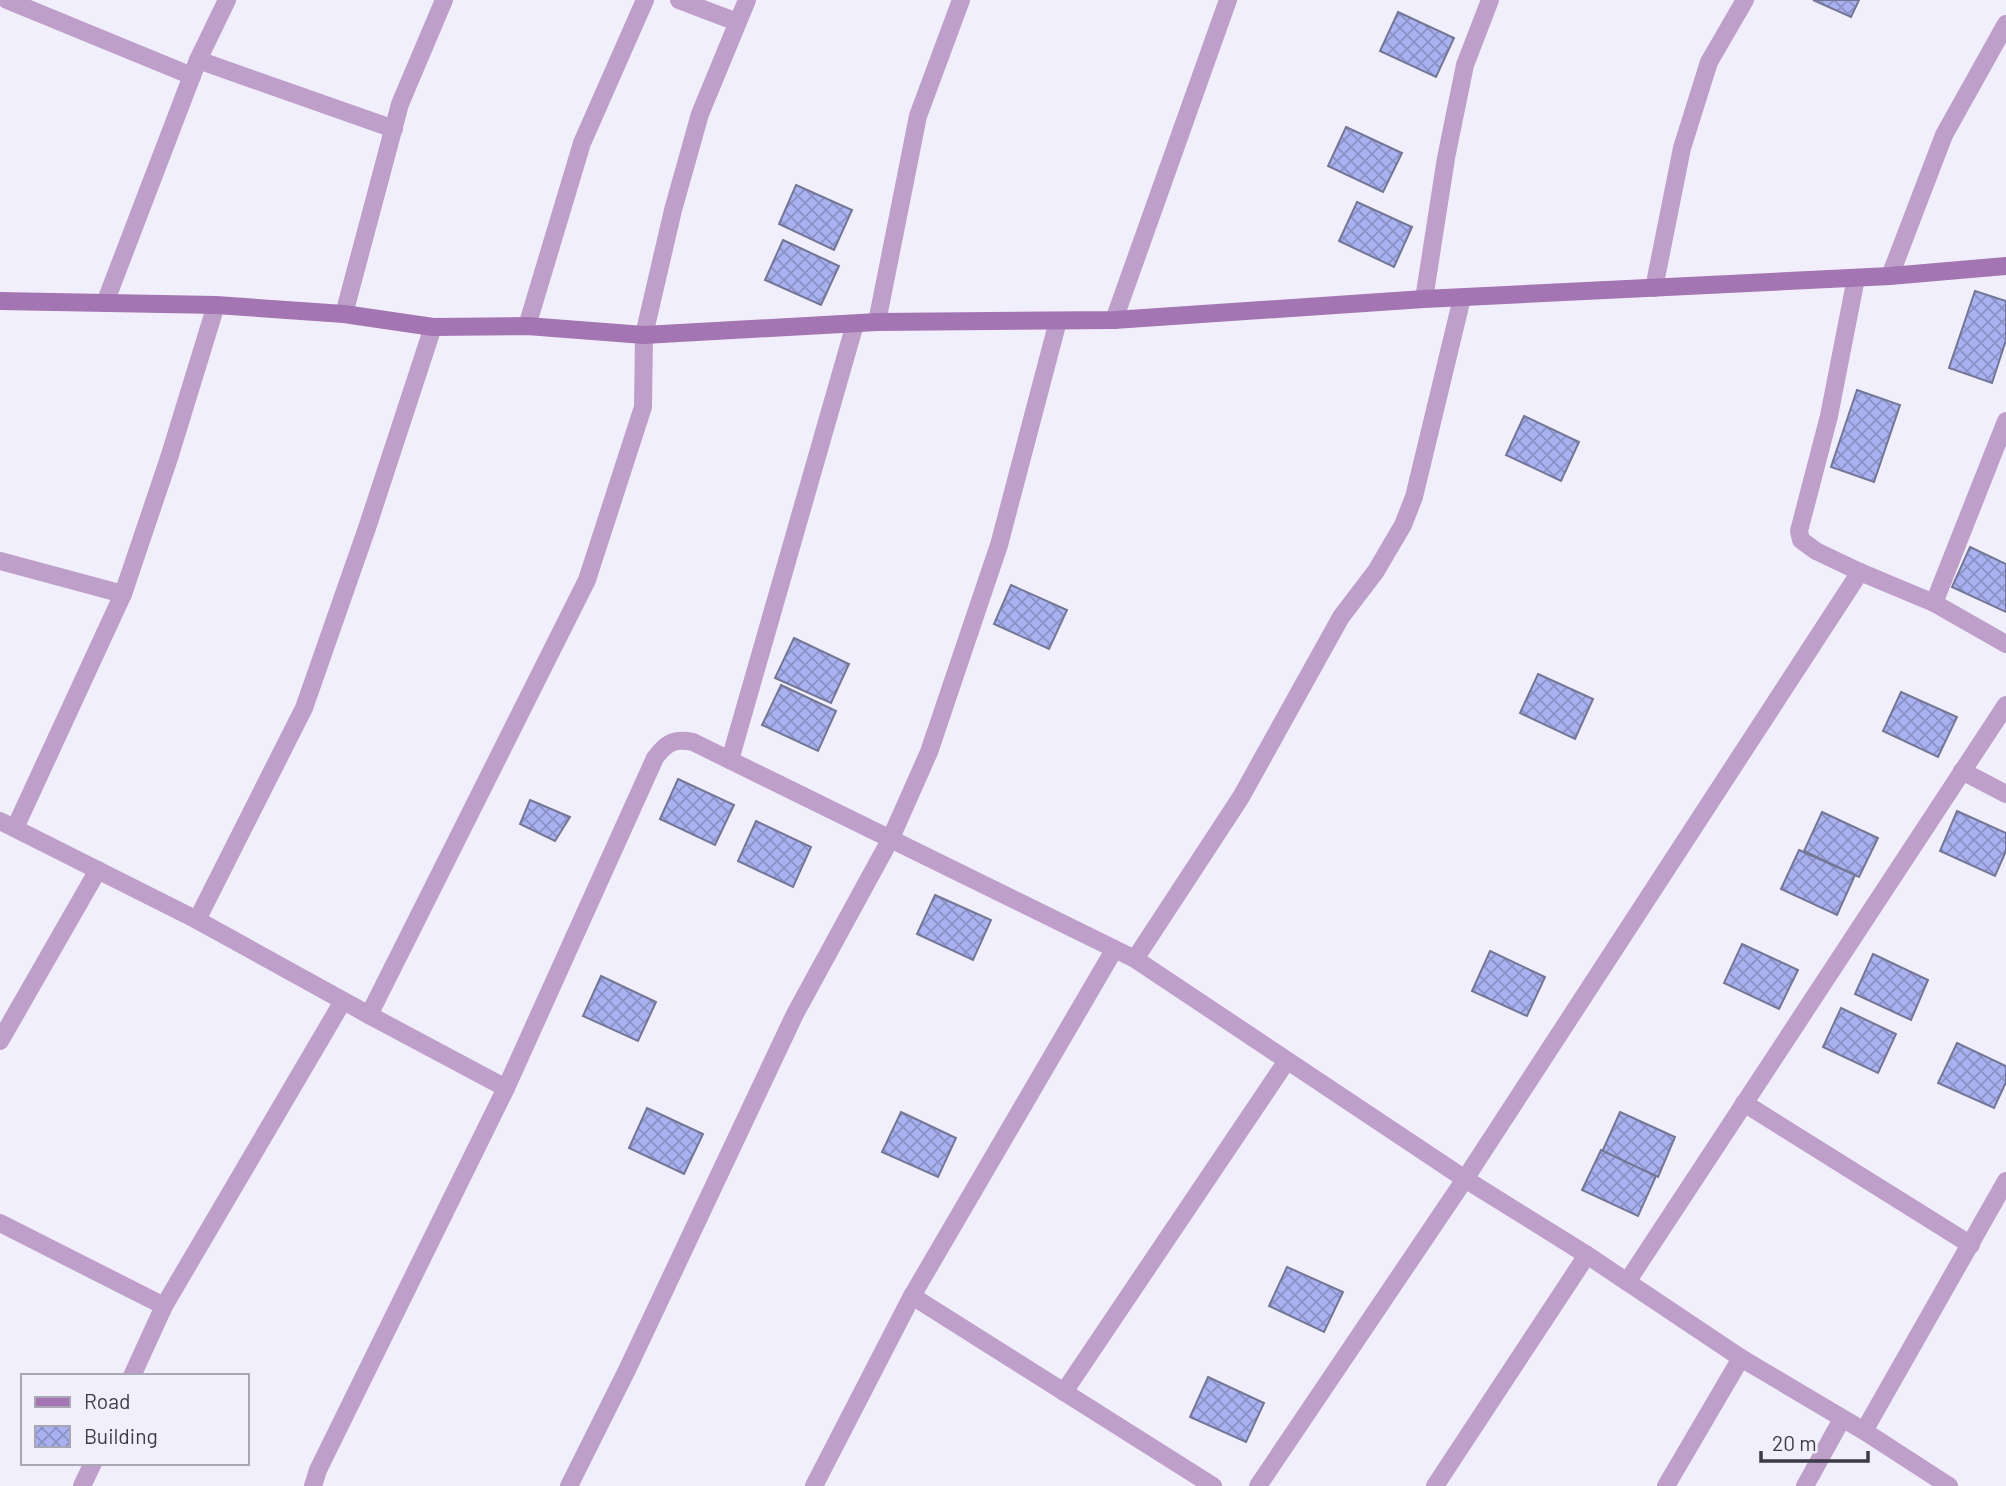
<svg xmlns="http://www.w3.org/2000/svg" width="2006" height="1486" font-family="Barlow,sans-serif">
  <style>
    .building { fill: url(#building-cross-hatch); stroke: #737795; stroke-width: 2 }
    .lines { fill: none; stroke-linecap: round; stroke-linejoin: round }
    .street { stroke: #bd9fc9; stroke-width: 18 }
    .secondary { stroke: #a376b3; stroke-width: 18 }
  </style>
  <defs>
    <pattern id="building-cross-hatch" width="8" height="8" patternUnits="userSpaceOnUse" patternTransform="scale(1.75)"><rect width="8" height="8" fill="#a9b1f1"/><path d="M0 0l8 8M0 8l8-8" fill="none" stroke="#8b91c5"/></pattern>
  </defs>
  <rect width="100%" height="100%" fill="#f2effc"/>
  <g class="building">
    <polygon points="1813,0 1859,0 1851,17"/>
    <polygon points="1398,12 1454,38 1436,77 1380,51"/>
    <polygon points="1346,127 1402,153 1383,192 1328,166"/>
    <polygon points="796,185 852,210 834,250 779,224"/>
    <polygon points="1357,202 1412,227 1394,267 1339,241"/>
    <polygon points="783,240 839,266 821,305 765,280"/>
    <polygon points="1975,291 2006,301 2006,340 1992,383 1949,368"/>
    <polygon points="1857,390 1900,405 1874,482 1831,467"/>
    <polygon points="1524,416 1579,442 1561,481 1506,455"/>
    <polygon points="1970,547 2006,564 2006,612 1952,587"/>
    <polygon points="1011,585 1067,610 1049,649 994,624"/>
    <polygon points="794,638 849,664 831,703 775,678"/>
    <polygon points="1538,674 1593,699 1575,739 1520,713"/>
    <polygon points="781,685 836,711 818,751 762,725"/>
    <polygon points="1901,692 1957,717 1938,757 1883,731"/>
    <polygon points="678,779 734,805 715,845 660,819"/>
    <polygon points="530,800 570,817 555,841 520,824"/>
    <polygon points="1957,811 2006,833 2006,851 1995,876 1940,851"/>
    <polygon points="1822,812 1878,838 1859,877 1804,851"/>
    <polygon points="756,821 811,847 793,887 738,861"/>
    <polygon points="1799,850 1855,875 1837,915 1781,889"/>
    <polygon points="935,895 991,920 973,960 917,934"/>
    <polygon points="1742,944 1798,970 1779,1009 1724,983"/>
    <polygon points="1490,951 1545,977 1527,1016 1472,991"/>
    <polygon points="1873,954 1928,980 1911,1020 1855,994"/>
    <polygon points="601,976 656,1002 638,1041 583,1016"/>
    <polygon points="1841,1008 1896,1034 1878,1073 1823,1047"/>
    <polygon points="1957,1043 2006,1066 2006,1082 1994,1108 1938,1083"/>
    <polygon points="647,1108 703,1134 684,1174 629,1148"/>
    <polygon points="901,1112 956,1138 938,1177 882,1152"/>
    <polygon points="1620,1112 1675,1137 1658,1177 1602,1152"/>
    <polygon points="1601,1150 1656,1176 1638,1216 1582,1190"/>
    <polygon points="1287,1267 1343,1292 1324,1332 1269,1306"/>
    <polygon points="1208,1377 1264,1403 1246,1442 1190,1417"/>
  </g>
  <g class="lines">
    <g class="street">
      <polyline points="7,0 192,76"/>
      <polyline points="679,0 737,22"/>
      <polyline points="198,60 394,129"/>
      <polyline points="1890,276 1944,135 2006,24"/>
      <polyline points="1856,278 1829,416 1799,531 1801,540 1816,551 1860,572 1934,603 2006,644"/>
      <polyline points="1654,288 1682,148 1709,62 1745,0"/>
      <polyline points="1424,299 1446,158 1465,65 1490,0"/>
      <polyline points="105,303 198,60 227,0"/>
      <polyline points="344,314 400,104 444,0"/>
      <polyline points="1114,320 1228,0"/>
      <polyline points="877,322 918,116 961,0"/>
      <polyline points="527,326 582,143 645,0"/>
      <polyline points="0,561 123,594"/>
      <polyline points="1934,603 2006,421"/>
      <polyline points="730,760 855,324"/>
      <polyline points="1962,771 2006,794"/>
      <polyline points="0,821 197,920 369,1015 506,1088"/>
      <polyline points="15,828 123,594 169,458 216,305"/>
      <polyline points="197,920 304,708 367,528 433,327"/>
      <polyline points="1135,959 1241,797 1341,617 1376,571 1403,525 1414,497 1462,298"/>
      <polyline points="369,1015 587,580 643,407 644,335 673,210 700,114 747,0"/>
      <polyline points="0,1041 98,870"/>
      <polyline points="1744,1103 1971,1245"/>
      <polyline points="0,1223 164,1306"/>
      <polyline points="1627,1282 2006,705"/>
      <polyline points="912,1296 1213,1486"/>
      <polyline points="132,1376 164,1306 343,1001"/>
      <polyline points="1064,1392 1286,1062"/>
      <polyline points="1864,1431 2006,1181"/>
      <polyline points="82,1486 93,1463"/>
      <path d="M313,1486L318,1470L506,1088L655,758C666,743 674,738 693,742L1135,959L1465,1179L1587,1255L1741,1358L1864,1431L1949,1486"/>
      <polyline points="569,1486 627,1370 795,1014 890,840 929,752 999,545 1058,321"/>
      <polyline points="814,1486 912,1296 1114,950"/>
      <polyline points="1258,1486 1465,1179 1860,572"/>
      <polyline points="1435,1486 1587,1255"/>
      <polyline points="1666,1486 1741,1358"/>
      <polyline points="1805,1486 1842,1419"/>
    </g>
    <polyline class="secondary" points="0,301 216,305 344,314 433,327 527,326 644,335 877,322 1114,320 1424,299 1890,276 2006,266"/>
  </g>
  <rect x="21" y="1374" width="228" height="91" fill="#f2effc" stroke="#aaa7b4" stroke-width="2"/>
  <rect x="35" y="1397" width="35" height="10" fill="#a376b3" stroke="#aaa7b4" stroke-width="2"/>
  <text x="84" y="1409" font-size="21" fill="#3e3b48">Road</text>
  <rect x="35" y="1426" width="35" height="21" fill="url(#building-cross-hatch)" stroke="#aaa7b4" stroke-width="2"/>
  <text x="84" y="1444" font-size="21" fill="#3e3b48">Building</text>
  <path d="M1761 1451v10h107v-10" fill="none" stroke="#3e3b48" stroke-width="3.5"/>
  <text x="1772" y="1451" font-size="21" fill="#3e3b48" stroke="#f2effc" stroke-width="5" paint-order="stroke">20 m</text>
</svg>
